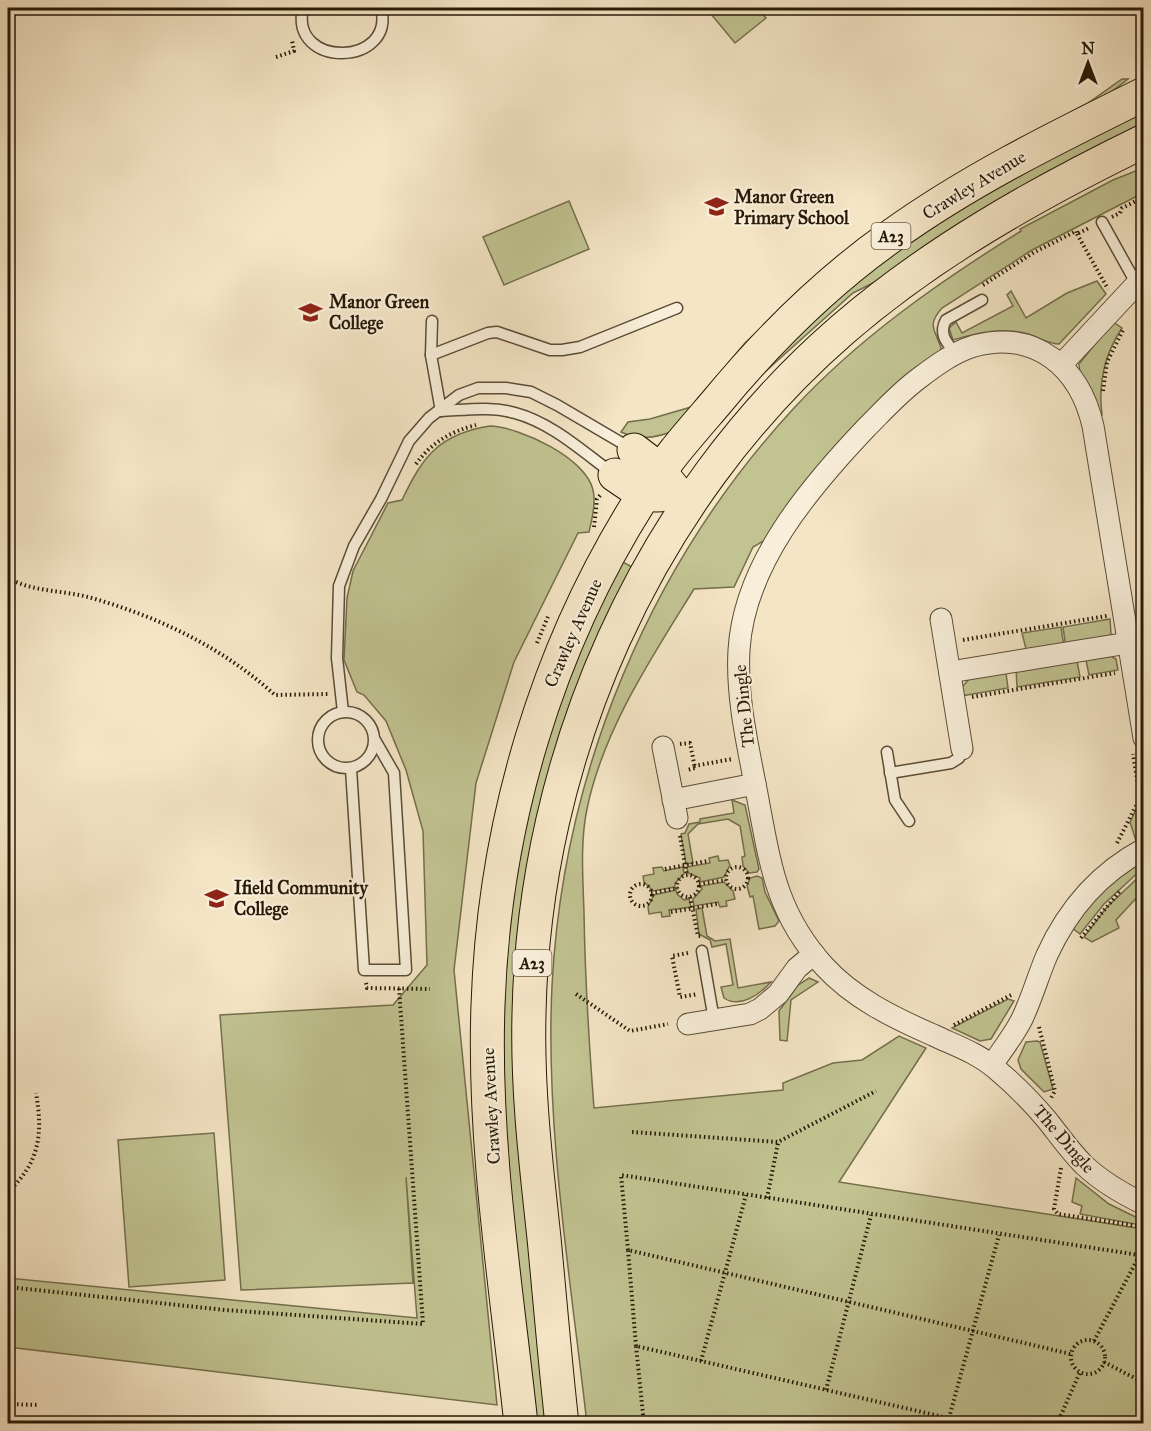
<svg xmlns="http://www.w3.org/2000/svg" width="1151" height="1431" font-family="'IM FELL Great Primer',serif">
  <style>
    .green { fill: #c1c391; stroke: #746e4c; stroke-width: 1.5 }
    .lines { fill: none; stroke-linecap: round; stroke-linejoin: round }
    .service-casing { stroke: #5a4c36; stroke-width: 13 }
    .minor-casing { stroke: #5a4c36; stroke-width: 23 }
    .primary-casing { stroke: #271906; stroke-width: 35 }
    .path { stroke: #271906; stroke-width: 4; stroke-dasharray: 1.5 3; stroke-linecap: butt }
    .service { stroke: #f8eed9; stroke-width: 10 }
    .minor { stroke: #f8eed9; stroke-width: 21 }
    .primary { stroke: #f4e5c5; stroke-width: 33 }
    .labels { text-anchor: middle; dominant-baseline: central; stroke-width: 4.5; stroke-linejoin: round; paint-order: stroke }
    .shield { fill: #f8eed9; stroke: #665945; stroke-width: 1.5 }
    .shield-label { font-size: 16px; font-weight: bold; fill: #271906 }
    .street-label { font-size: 18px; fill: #271906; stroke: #f8eed9 }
    .poi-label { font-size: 18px; font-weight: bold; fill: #271906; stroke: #f8eed9; text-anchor: start }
  </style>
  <rect width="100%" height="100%" fill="#f4e5c5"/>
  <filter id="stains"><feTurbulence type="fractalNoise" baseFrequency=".00333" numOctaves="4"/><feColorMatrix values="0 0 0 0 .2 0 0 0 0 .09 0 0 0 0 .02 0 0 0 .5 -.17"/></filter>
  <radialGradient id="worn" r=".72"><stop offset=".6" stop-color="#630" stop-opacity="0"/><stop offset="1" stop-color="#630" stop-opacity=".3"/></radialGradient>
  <g class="green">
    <polygon points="706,8 757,8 766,18 735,43"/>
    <path d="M1122,79H1128L1089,109L1009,152L677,429C659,438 640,441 621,432L628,422L650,419L691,407L745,343L801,290L1047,125L1088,103Z"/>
    <polygon points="1143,107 1143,129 899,270 853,293 747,388 839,293 952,211"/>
    <path d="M1143,168V193L1032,250L942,308C925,327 937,331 942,351L772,536L753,547L734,587L694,589C652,657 603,730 587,809C580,842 583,879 584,913C585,978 589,1043 594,1108L783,1090V1083L833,1063L862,1060L899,1036L926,1048L839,1182L1143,1229V1423L587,1424C571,1281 545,1128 552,986C563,772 649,565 794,408C860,337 939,282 1021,231L1020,229L1113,180Z"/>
    <polygon points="569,201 589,249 504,285 483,237"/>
    <path d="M1097,281L1106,294L1059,344C1048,344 1039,337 1028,334C1002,327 979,332 953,340L949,328L956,322L962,333L1013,306L1007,295L1011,291L1026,318L1067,293Z"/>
    <path d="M1113,322L1122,328C1104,355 1098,384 1102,415H1099L1080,374L1079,364Z"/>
    <path d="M490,426C520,427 586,458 593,490C596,503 592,519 589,532L578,533L514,662L476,783L454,970L497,1405L8,1347V1278L417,1318L406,1177L413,1283L241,1290L220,1015L393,1005L427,965L423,831L406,770L386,721L364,695L357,692L344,660L347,598L353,571L388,503L402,500C423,456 439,434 490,426Z"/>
    <polygon points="642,548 535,859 552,1423 529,1423 502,1153 498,983 530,779 617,559 632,567"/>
    <polygon points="1110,619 1111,634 1106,639 1066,647 1063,627"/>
    <polygon points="1061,627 1064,647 1027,653 1022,633"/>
    <polygon points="1109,655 1116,659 1118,670 1089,675 1086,660"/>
    <polygon points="1077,661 1080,677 1017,687 1016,668"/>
    <polygon points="1006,673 1008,688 961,696 962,687 970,678"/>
    <polygon points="732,800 745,805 759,869 757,872 749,873 743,866 742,857 745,856 740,826 728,819 698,824 688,834 693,863 686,864 681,834 685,833 689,824 700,822 700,819 734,813"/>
    <polygon points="1140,801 1143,801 1143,838 1139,842 1136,841 1130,822"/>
    <polygon points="718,856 719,861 728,860 730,865 724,877 700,882 700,878 688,873 687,867 710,863 709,858"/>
    <polygon points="1143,857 1143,868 1104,904 1080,934 1071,927 1096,894"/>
    <polygon points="662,867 664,871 683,867 684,874 675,883 675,887 653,891 644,882 643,876 654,874 653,868"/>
    <polygon points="1143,873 1143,891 1116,920 1119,928 1092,942 1084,937 1107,907"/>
    <polygon points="757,876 762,878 765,892 779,921 775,926 759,929 753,896 750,897 747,886 750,878"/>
    <polygon points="724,882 733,891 735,899 726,901 727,906 720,907 718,902 694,906 693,899 702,889 701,886"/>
    <polygon points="676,890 677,894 684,900 689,899 691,907 669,910 670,916 662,917 661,912 649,914 648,907 654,895"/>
    <path d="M702,908L707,936L715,941L730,939L738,988L771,982C760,994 740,1009 724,998L721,987L733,985L726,944L712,947L710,940L699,934L696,909Z"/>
    <polygon points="809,978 818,982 791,1000 787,1041 780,1040 779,1011 798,985"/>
    <polygon points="1008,999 1014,1001 991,1039 980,1041 952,1028"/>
    <polygon points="1037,1041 1040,1042 1053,1089 1044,1092 1021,1069 1018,1060 1026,1042"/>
    <polygon points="214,1133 225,1280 129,1287 118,1140"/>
    <polygon points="1076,1178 1109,1204 1142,1220 1140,1225 1080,1214 1082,1206 1072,1202"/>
  </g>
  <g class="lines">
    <defs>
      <g id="service">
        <path d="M303,8C289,69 396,67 381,8"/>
        <polyline points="1102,222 1136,283"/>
        <polyline points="432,321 431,355 441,411"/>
        <path d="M956,354C947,343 938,334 946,320L982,300"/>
        <polyline points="431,355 488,333 497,332 550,350 562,350 580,347 677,308"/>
        <path d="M441,411C465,410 491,406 515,413C552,423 582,451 612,473"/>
        <circle cx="346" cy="740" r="28"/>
        <polyline points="343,712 337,658 339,586 354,546 381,499 409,441 429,418 459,395 478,388 506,388 531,392 557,405 632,449"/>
        <polyline points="887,752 895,800 909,821"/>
        <polyline points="351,769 364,970 406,970 394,773 375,740"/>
        <polyline points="890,773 951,763 959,758 962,749"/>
        <polyline points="702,951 714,1020"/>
      </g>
      <g id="minor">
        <polyline points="1062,364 1144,276"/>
        <polyline points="941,619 962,749"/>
        <polyline points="950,672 1128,643"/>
        <path d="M1144,738L1093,426C1080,369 1037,329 974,346C954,352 935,366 918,379C899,393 883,411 866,428C810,487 744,564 739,650C736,702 750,754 759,805C771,869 778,915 824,966C853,998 894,1018 933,1035C954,1045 978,1053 996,1069C1014,1084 1031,1101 1047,1120C1059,1135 1070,1151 1084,1165C1101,1181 1123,1194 1144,1204"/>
        <polyline points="663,747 677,818"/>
        <polyline points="673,800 755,784"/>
        <polyline points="688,1024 750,1014 760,1009 778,994 797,968 814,954"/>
        <path d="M992,1065C1002,1050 1014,1035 1022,1019C1032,998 1038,976 1047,955C1068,909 1099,873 1144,849"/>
      </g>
      <g id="primary">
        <polyline points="634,450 655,466 673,488"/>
        <path d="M615,475C632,486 645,499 665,494"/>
        <path d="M521,1424C506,1285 483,1144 488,1005C494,824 547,645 645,493C665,461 691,432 715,404C766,342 824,284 890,237C969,180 1057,137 1144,94"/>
        <path d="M562,1424C555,1362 550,1300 544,1238C536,1164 527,1090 529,1014C534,756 646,500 842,330C932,252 1037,193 1144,141"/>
      </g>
    </defs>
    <use href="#service" class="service-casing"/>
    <use href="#minor" class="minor-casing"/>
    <use href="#primary" class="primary-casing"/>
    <g class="path">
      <polyline points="276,57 294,51 292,40"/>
      <polyline points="1112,217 1120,213 1122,208 1144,197"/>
      <polyline points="1077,234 1108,289"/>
      <polyline points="983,285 1033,253 1076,231 1077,234 1089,228"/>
      <polyline points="1103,391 1107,362 1124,328"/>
      <path d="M416,464C432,442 450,432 476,425"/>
      <polyline points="594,527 597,499 601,494"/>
      <path d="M8,578C33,592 61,590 88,597C157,616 222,647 275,695L329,694"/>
      <polyline points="963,640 1107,616"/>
      <polyline points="537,643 549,614"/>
      <polyline points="972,697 1115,673"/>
      <polyline points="680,744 690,743 695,768 687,770"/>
      <polyline points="694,766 732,759"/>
      <polyline points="680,836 687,876"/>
      <polyline points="1117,843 1140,798 1133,754"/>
      <circle cx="737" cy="878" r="11"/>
      <polyline points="665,869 707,861"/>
      <circle cx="688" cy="886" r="11"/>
      <circle cx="641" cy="895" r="11"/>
      <polyline points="699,884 726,880"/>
      <polyline points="651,893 678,888"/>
      <polyline points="690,897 698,936 702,936"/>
      <polyline points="671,912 717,904"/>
      <polyline points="1081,938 1120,891"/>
      <polyline points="688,953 672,956 680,997 698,994"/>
      <polyline points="366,983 367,988 430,989"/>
      <polyline points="576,994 630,1031 668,1024"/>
      <polyline points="954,1025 1011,995"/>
      <polyline points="1039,1027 1055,1091 1051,1098"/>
      <polyline points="632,1132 778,1142 876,1091"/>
      <polyline points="1061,1168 1054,1209 1058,1214 1144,1227"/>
      <path d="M8,1192C40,1162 43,1134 36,1093"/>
      <polyline points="767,1198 778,1143"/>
      <polyline points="628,1250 621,1175 1139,1255"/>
      <polyline points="8,1287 225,1310 423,1324 399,988"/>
      <circle cx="1088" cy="1357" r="17"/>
      <polyline points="1094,1341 1144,1247"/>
      <polyline points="636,1346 628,1250 1071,1354"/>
      <polyline points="701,1361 746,1195"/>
      <polyline points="1104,1362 1144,1383"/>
      <polyline points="826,1390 871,1215"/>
      <polyline points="8,1404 39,1405"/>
      <polyline points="949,1418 999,1235"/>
      <polyline points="644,1424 636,1346 974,1424"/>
      <polyline points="1057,1424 1080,1372"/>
    </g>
    <use href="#service" class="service"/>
    <use href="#minor" class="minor"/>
    <use href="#primary" class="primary"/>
  </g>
  <defs>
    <symbol id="school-bare" viewBox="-9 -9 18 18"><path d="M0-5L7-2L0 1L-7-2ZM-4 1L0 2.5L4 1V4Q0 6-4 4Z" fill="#8f2418" stroke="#f8eed9" stroke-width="2.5" paint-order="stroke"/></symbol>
  </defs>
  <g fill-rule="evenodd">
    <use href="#school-bare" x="700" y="190" width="33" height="33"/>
    <use href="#school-bare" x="294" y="296" width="33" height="33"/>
    <use href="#school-bare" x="200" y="882" width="33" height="33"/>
  </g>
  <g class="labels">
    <g class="shield">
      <rect x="871.5" y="223" width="39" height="26" rx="4.5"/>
      <rect x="512.5" y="950" width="39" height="26" rx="4.5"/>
    </g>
    <g class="shield-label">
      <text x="891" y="236">A23</text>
      <text x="532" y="963">A23</text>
    </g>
    <g class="street-label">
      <text transform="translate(974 185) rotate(-31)">Crawley Avenue</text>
      <text transform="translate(573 633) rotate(-66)">Crawley Avenue</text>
      <text transform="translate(744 706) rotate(-96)">The Dingle</text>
      <text transform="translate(491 1106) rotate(-93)">Crawley Avenue</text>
      <text transform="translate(1064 1139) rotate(49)">The Dingle</text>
    </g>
    <g class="poi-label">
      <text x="734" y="197">Manor Green<tspan x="734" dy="21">Primary School</tspan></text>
      <text x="329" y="302">Manor Green<tspan x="329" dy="21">College</tspan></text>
      <text x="234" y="888">Ifield Community<tspan x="234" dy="21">College</tspan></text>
    </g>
  </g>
  <rect width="1151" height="1431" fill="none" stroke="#f4e5c5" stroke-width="30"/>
  <rect x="9" y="9" width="1133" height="1413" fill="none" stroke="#271906" stroke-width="3"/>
  <rect x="15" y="15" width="1121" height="1401" fill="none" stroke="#271906" stroke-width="1.5"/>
  <g transform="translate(1088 63)" stroke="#f8eed9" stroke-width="4.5" paint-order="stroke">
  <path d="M0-4.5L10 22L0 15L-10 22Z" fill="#271906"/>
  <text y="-9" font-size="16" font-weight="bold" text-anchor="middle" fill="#271906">N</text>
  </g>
  <rect width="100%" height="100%" filter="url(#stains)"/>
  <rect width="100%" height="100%" fill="url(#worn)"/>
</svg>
